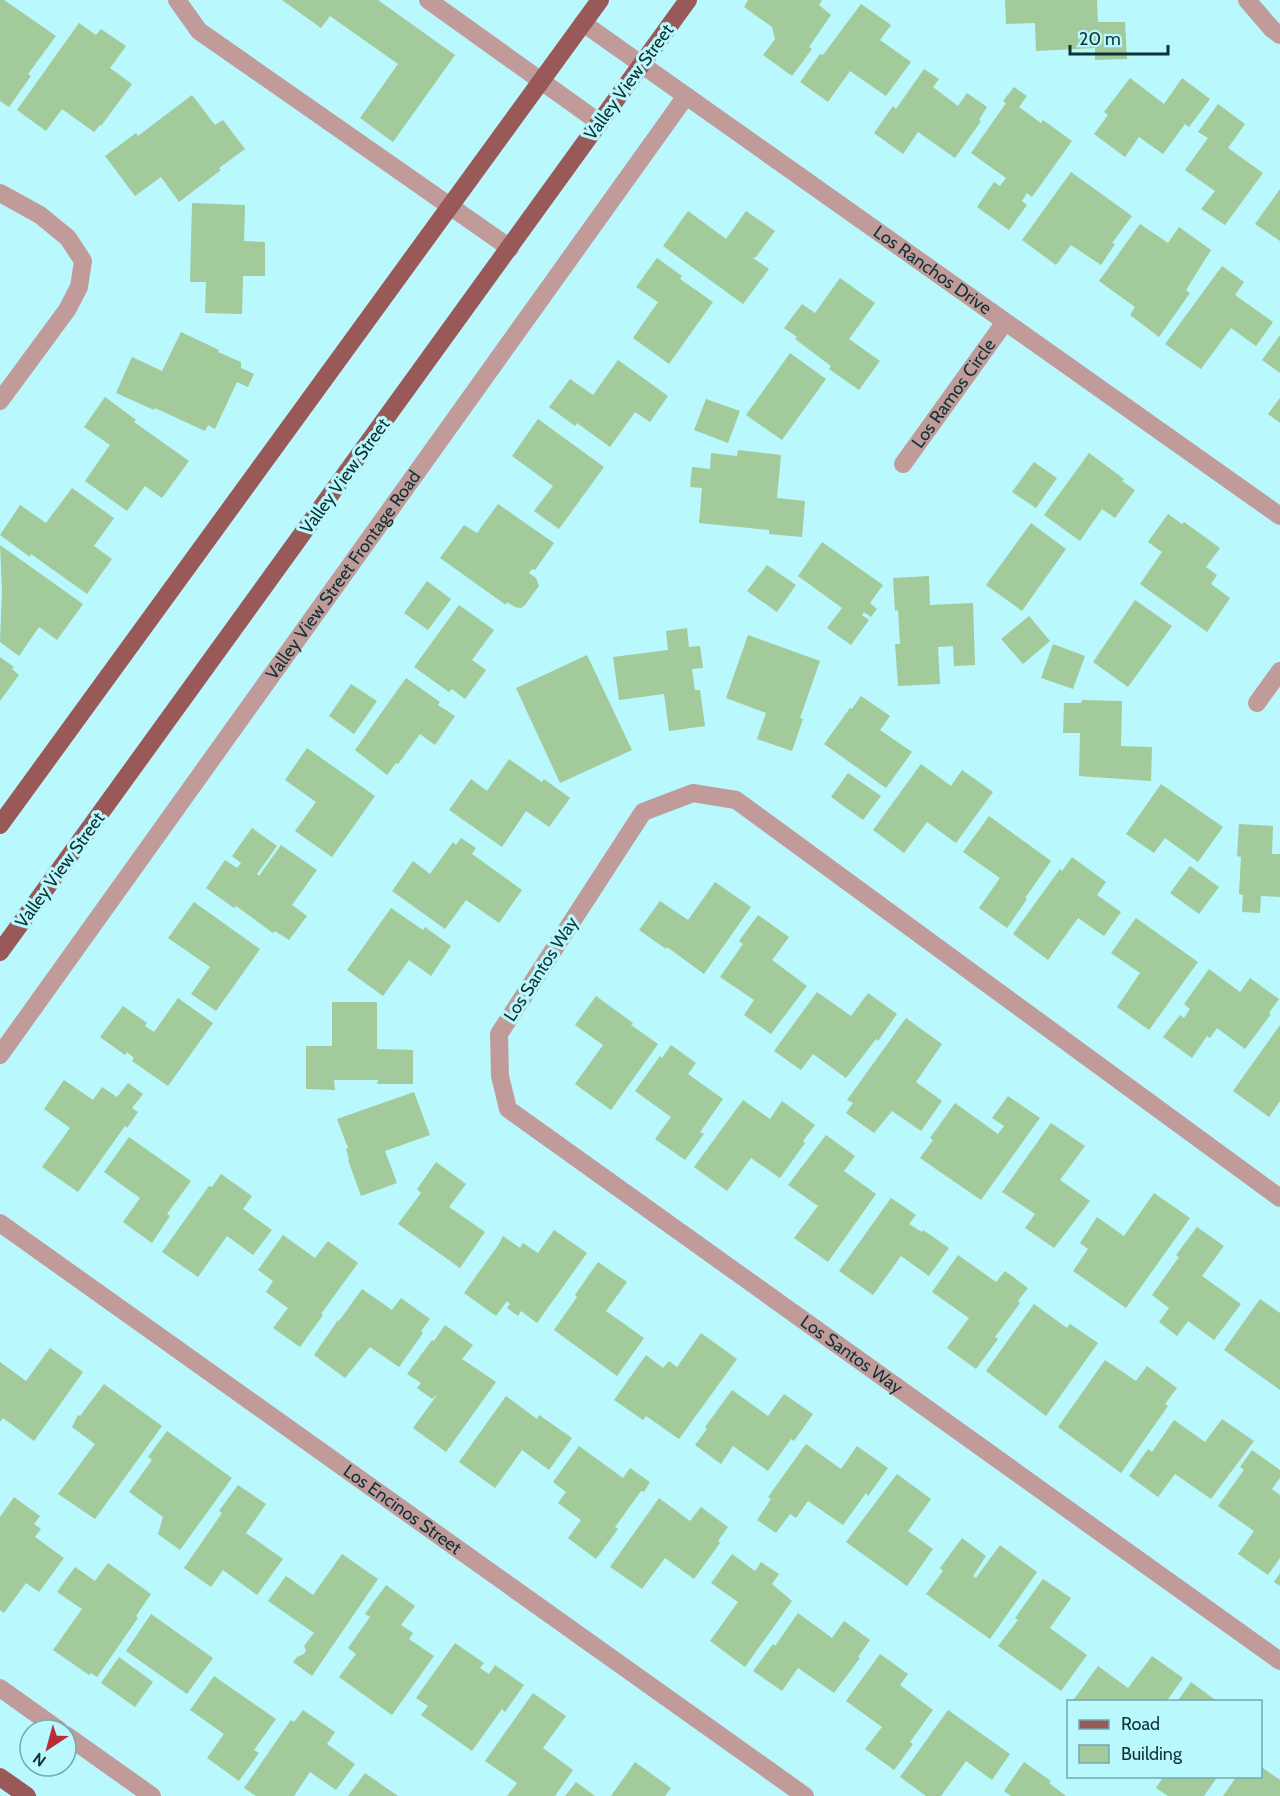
<svg xmlns="http://www.w3.org/2000/svg" width="1280" height="1796" font-family="Cabin,sans-serif">
  <style>
    .building { fill: #a2ca9b }
    .lines { fill: none; stroke-linecap: round; stroke-linejoin: round }
    .minor { stroke: #c19b9a; stroke-width: 18 }
    .major { stroke: #985958; stroke-width: 18 }
    .labels { text-anchor: middle; dominant-baseline: central; stroke-width: 6; stroke-linejoin: round; paint-order: stroke }
    .street-label { font-size: 18px; fill: #0f3234; stroke: #b9f8fc }
  </style>
  <rect width="100%" height="100%" fill="#b9f8fc"/>
  <g class="building">
    <polygon points="0,0 4,0 56,36 28,74 31,76 9,107 0,101"/>
    <polygon points="282,0 378,0 455,55 393,142 360,118 398,64 330,16 321,28"/>
    <polygon points="748,0 822,0 819,5 831,15 809,47 812,49 792,76 763,55 775,39 772,27 744,7"/>
    <polygon points="1005,0 1097,0 1098,22 1125,22 1127,59 1095,60 1095,48 1036,51 1035,23 1006,24"/>
    <polygon points="861,4 891,25 880,40 911,62 886,96 850,71 828,102 800,82 820,54 823,55"/>
    <polygon points="79,23 96,35 101,29 126,46 110,68 132,84 101,126 100,125 94,132 62,109 46,131 17,110"/>
    <polygon points="924,69 939,79 933,87 958,106 967,93 987,107 979,120 981,121 955,158 918,132 903,154 874,133 893,106 896,109"/>
    <polygon points="1130,78 1164,104 1182,78 1210,99 1189,127 1185,124 1163,154 1139,137 1125,157 1094,134 1108,115 1104,112"/>
    <polygon points="1014,87 1027,96 1019,107 1041,123 1043,120 1072,141 1032,197 1027,193 1022,201 1027,205 1009,230 977,207 994,182 1000,186 1006,178 971,153 1006,103 1003,101"/>
    <polygon points="192,95 215,125 223,120 245,149 219,168 221,170 179,202 161,177 135,196 105,156 136,133 138,136"/>
    <polygon points="1218,104 1245,124 1228,148 1263,173 1225,225 1201,209 1215,191 1185,170 1208,138 1198,132"/>
    <polygon points="1071,172 1132,216 1112,243 1115,244 1101,265 1071,245 1056,265 1022,240"/>
    <polygon points="1280,189 1280,241 1255,224"/>
    <polygon points="192,203 245,205 244,241 265,242 265,276 243,276 242,314 205,313 206,282 190,282"/>
    <polygon points="688,211 726,239 746,211 775,231 756,257 753,258 769,269 743,304 663,246"/>
    <polygon points="1140,224 1168,243 1179,227 1211,250 1186,290 1190,293 1159,337 1130,315 1135,307 1099,281"/>
    <polygon points="657,258 682,276 680,279 713,302 669,364 633,338 658,302 636,287"/>
    <polygon points="1222,266 1244,282 1235,295 1273,322 1256,346 1231,328 1201,369 1165,344"/>
    <polygon points="840,278 875,303 849,339 880,361 859,390 829,369 831,366 795,339 797,337 784,328 802,304 815,313"/>
    <polygon points="181,332 219,350 218,352 241,362 241,368 254,374 248,387 237,382 215,429 208,425 205,431 155,408 154,410 116,393 132,357 162,371"/>
    <polygon points="1280,335 1280,373 1262,360"/>
    <polygon points="790,353 826,379 782,440 746,415"/>
    <polygon points="618,360 668,396 650,422 635,412 610,447 577,423 575,426 549,407 570,379 593,395"/>
    <polygon points="105,397 136,420 134,422 189,461 162,498 145,486 127,511 85,481 110,445 84,427"/>
    <polygon points="1280,398 1280,423 1268,414"/>
    <polygon points="706,399 740,411 728,443 694,430"/>
    <polygon points="538,419 604,467 559,529 534,511 553,486 512,456"/>
    <polygon points="738,450 781,455 777,498 805,501 802,537 769,534 769,530 699,523 702,488 690,487 692,467 710,469 711,453 737,456"/>
    <polygon points="1089,453 1124,479 1122,481 1135,490 1115,518 1102,509 1080,541 1044,515"/>
    <polygon points="1034,462 1057,478 1036,508 1012,492"/>
    <polygon points="72,488 114,518 94,546 112,559 87,594 31,554 30,557 0,535 20,505 46,523"/>
    <polygon points="498,504 554,543 535,570 532,569 529,573 536,578 539,586 525,605 521,608 515,607 507,602 506,605 440,558 464,525 477,533"/>
    <polygon points="1168,514 1182,524 1184,522 1220,548 1206,567 1217,575 1211,584 1230,598 1207,632 1140,584 1162,552 1148,542"/>
    <polygon points="1031,523 1066,549 1022,611 986,585"/>
    <polygon points="822,542 883,585 870,603 877,609 871,617 864,612 862,615 869,620 851,645 827,628 842,608 798,576"/>
    <polygon points="0,545 83,604 57,640 39,627 19,656 0,642 2,591"/>
    <polygon points="767,565 796,585 777,612 747,591"/>
    <polygon points="929,576 930,605 973,603 975,665 954,666 953,646 938,647 940,684 898,686 895,644 900,644 898,610 895,611 893,578"/>
    <polygon points="427,581 451,599 428,630 404,613"/>
    <polygon points="1135,600 1172,626 1128,687 1093,662"/>
    <polygon points="459,605 494,630 472,660 486,670 465,699 452,689 449,692 414,667"/>
    <polygon points="1029,616 1050,641 1023,664 1001,639"/>
    <polygon points="687,628 689,647 700,646 703,668 692,669 695,690 700,690 705,726 669,731 664,694 619,700 613,657 668,650 666,631"/>
    <polygon points="748,635 820,661 800,718 803,719 792,751 757,739 766,713 726,698"/>
    <polygon points="1053,644 1085,656 1073,689 1041,678"/>
    <polygon points="587,655 632,750 560,783 516,688"/>
    <polygon points="0,657 14,667 12,669 19,675 0,701"/>
    <polygon points="406,678 440,702 438,705 455,716 435,745 420,734 398,764 396,763 387,775 355,750"/>
    <polygon points="351,684 377,701 354,734 329,716"/>
    <polygon points="861,696 890,716 880,730 912,752 886,788 824,744 850,708 852,709"/>
    <polygon points="1082,700 1122,701 1121,746 1152,747 1151,781 1079,776 1080,733 1063,733 1064,703 1081,703"/>
    <polygon points="307,748 375,796 332,857 295,831 316,802 285,780"/>
    <polygon points="509,759 542,782 544,779 570,798 549,827 526,811 502,847 449,810 471,779 487,791"/>
    <polygon points="921,764 951,786 962,770 993,792 956,843 927,822 904,853 873,830"/>
    <polygon points="848,773 881,796 863,820 831,797"/>
    <polygon points="1161,784 1223,827 1198,862 1165,838 1154,853 1126,834"/>
    <polygon points="989,816 1051,861 1025,898 1027,899 1007,928 979,908 1000,878 963,852"/>
    <polygon points="1239,824 1273,826 1272,854 1280,854 1280,897 1261,896 1260,913 1242,912 1243,895 1239,894 1241,857 1237,856"/>
    <polygon points="252,828 277,846 257,874 259,876 281,845 317,870 292,905 307,916 289,940 275,931 273,933 236,906 234,908 206,888 225,860 237,868 241,863 232,856"/>
    <polygon points="461,838 476,848 472,854 522,890 499,923 466,900 445,929 392,891 413,861 430,874 453,842 456,845"/>
    <polygon points="1072,857 1106,882 1097,895 1121,912 1104,936 1078,918 1048,960 1013,934 1060,869 1062,871"/>
    <polygon points="1190,866 1219,887 1199,914 1170,893"/>
    <polygon points="715,882 751,907 704,974 667,947 666,949 639,930 660,901 688,920"/>
    <polygon points="194,902 260,949 216,1011 191,994 210,967 168,938"/>
    <polygon points="391,908 423,930 425,927 451,946 431,976 409,960 383,996 347,970"/>
    <polygon points="758,915 789,937 772,960 807,986 771,1034 744,1015 754,1000 720,977 743,944 739,941"/>
    <polygon points="1136,918 1198,962 1149,1030 1117,1007 1140,973 1111,953"/>
    <polygon points="1209,969 1240,992 1250,978 1279,999 1269,1013 1271,1014 1245,1049 1217,1028 1210,1038 1207,1036 1192,1058 1163,1037 1180,1015 1184,1018 1190,1009 1184,1004"/>
    <polygon points="817,992 851,1016 868,993 897,1014 878,1041 876,1039 846,1078 813,1054 801,1070 774,1051"/>
    <polygon points="596,996 633,1023 631,1025 658,1044 611,1110 575,1084 603,1045 575,1025"/>
    <polygon points="178,998 213,1023 168,1086 132,1061 134,1058 127,1052 125,1055 100,1037 123,1006 147,1023 145,1026 154,1032"/>
    <polygon points="332,1002 377,1002 377,1049 413,1050 413,1084 377,1084 378,1080 334,1080 335,1090 306,1089 306,1046 332,1046"/>
    <polygon points="906,1018 942,1044 916,1082 942,1101 921,1131 892,1111 874,1133 846,1113 853,1103 847,1100"/>
    <polygon points="1280,1025 1280,1101 1269,1117 1233,1091"/>
    <polygon points="671,1045 696,1063 688,1074 723,1099 700,1132 704,1134 685,1160 655,1139 671,1117 635,1091 660,1056 662,1058"/>
    <polygon points="64,1080 93,1100 102,1087 117,1097 128,1083 143,1094 132,1108 138,1112 127,1128 125,1126 78,1192 42,1167 70,1128 44,1109"/>
    <polygon points="414,1092 430,1135 385,1151 397,1183 361,1196 348,1160 349,1159 346,1149 348,1148 337,1119"/>
    <polygon points="1008,1096 1040,1118 981,1200 920,1158 933,1140 930,1138 955,1103 998,1134 1004,1126 992,1118"/>
    <polygon points="743,1100 770,1119 782,1101 815,1125 803,1141 805,1143 780,1178 751,1158 727,1191 694,1167"/>
    <polygon points="1051,1123 1085,1146 1060,1180 1090,1201 1054,1248 1025,1228 1035,1214 1002,1192"/>
    <polygon points="826,1135 855,1156 844,1171 876,1194 828,1262 794,1238 818,1206 788,1185"/>
    <polygon points="129,1137 191,1181 167,1214 170,1216 152,1243 123,1222 140,1198 104,1172"/>
    <polygon points="436,1162 466,1184 449,1207 485,1232 460,1268 398,1224 421,1193 417,1189"/>
    <polygon points="221,1174 252,1196 243,1209 272,1230 253,1255 227,1236 198,1277 162,1252 209,1186 212,1187"/>
    <polygon points="1154,1193 1190,1218 1126,1308 1073,1271 1088,1249 1080,1243 1097,1217 1124,1236"/>
    <polygon points="891,1198 916,1215 909,1224 922,1232 923,1230 949,1248 929,1276 901,1256 873,1295 839,1271"/>
    <polygon points="1197,1227 1224,1246 1202,1276 1241,1304 1214,1340 1188,1321 1177,1336 1159,1322 1169,1308 1152,1295 1179,1257 1176,1255"/>
    <polygon points="554,1230 587,1253 537,1323 521,1311 518,1316 507,1308 510,1304 507,1301 496,1316 464,1293 499,1244 503,1236 520,1248 523,1243 538,1253"/>
    <polygon points="283,1235 315,1258 328,1241 358,1263 321,1314 323,1315 300,1347 273,1328 288,1308 266,1292 273,1281 258,1270"/>
    <polygon points="958,1255 996,1282 1005,1271 1028,1288 1018,1301 1020,1303 995,1337 998,1339 976,1369 947,1348 969,1318 932,1292"/>
    <polygon points="598,1262 627,1282 606,1311 644,1338 617,1376 554,1330 577,1297 575,1295"/>
    <polygon points="362,1289 392,1310 401,1298 430,1319 421,1331 423,1333 399,1367 370,1347 345,1378 314,1355 338,1320 339,1321"/>
    <polygon points="1260,1299 1280,1313 1280,1390 1224,1350"/>
    <polygon points="1034,1304 1067,1328 1070,1324 1098,1343 1046,1416 986,1371"/>
    <polygon points="445,1325 473,1345 462,1359 496,1382 446,1452 413,1428 437,1395 432,1399 417,1388 421,1383 407,1374 432,1340 434,1341"/>
    <polygon points="701,1333 737,1359 679,1439 646,1416 643,1420 614,1400 646,1355 663,1368 669,1361 677,1367"/>
    <polygon points="50,1348 83,1372 34,1441 3,1418 0,1422 0,1362 26,1381"/>
    <polygon points="1105,1360 1136,1381 1147,1366 1177,1388 1165,1404 1168,1406 1121,1473 1058,1427"/>
    <polygon points="104,1384 162,1426 95,1519 58,1494 95,1444 72,1427 78,1415 80,1416"/>
    <polygon points="732,1390 768,1416 784,1394 813,1414 794,1441 791,1439 768,1471 733,1446 721,1464 695,1445 707,1429 705,1427"/>
    <polygon points="506,1396 537,1419 539,1415 572,1438 549,1470 522,1450 495,1488 459,1462"/>
    <polygon points="1222,1419 1254,1441 1211,1499 1175,1474 1158,1497 1129,1476 1148,1449 1152,1452 1174,1420 1205,1442"/>
    <polygon points="167,1431 232,1478 180,1550 158,1534 163,1517 129,1492 152,1460 148,1457"/>
    <polygon points="806,1444 841,1469 857,1446 888,1468 868,1496 866,1493 843,1525 808,1501 796,1518 790,1514 776,1533 757,1520 771,1499 768,1497"/>
    <polygon points="579,1446 623,1478 630,1468 650,1482 644,1492 641,1491 615,1527 618,1529 596,1559 568,1538 581,1520 558,1503 566,1492 553,1482"/>
    <polygon points="1252,1450 1280,1470 1280,1478 1272,1489 1280,1495 1280,1558 1268,1575 1238,1554 1254,1531 1218,1506 1244,1470 1240,1467"/>
    <polygon points="897,1474 931,1499 908,1531 933,1549 907,1586 846,1542"/>
    <polygon points="238,1485 266,1504 246,1533 283,1559 257,1595 223,1570 211,1587 184,1568 222,1513 219,1511"/>
    <polygon points="14,1497 40,1516 34,1524 41,1529 35,1537 64,1558 39,1592 26,1583 4,1613 0,1610 0,1517"/>
    <polygon points="659,1498 690,1521 701,1507 728,1527 718,1541 720,1543 694,1579 665,1558 642,1589 610,1567"/>
    <polygon points="962,1538 986,1556 973,1576 976,1578 1000,1545 1037,1572 990,1639 926,1594 943,1571 940,1568"/>
    <polygon points="342,1554 378,1579 312,1676 293,1662 297,1657 304,1654 306,1650 304,1646 314,1633 268,1601 286,1576 313,1595"/>
    <polygon points="732,1554 755,1571 761,1562 779,1574 772,1584 792,1601 745,1667 710,1641 738,1602 711,1583"/>
    <polygon points="108,1563 151,1594 136,1616 138,1618 97,1677 91,1673 89,1675 53,1650 82,1609 57,1592 75,1567 95,1581"/>
    <polygon points="1280,1573 1280,1586 1274,1582"/>
    <polygon points="1043,1579 1071,1598 1050,1628 1087,1655 1061,1691 998,1646 1018,1620 1015,1618"/>
    <polygon points="386,1585 415,1606 401,1625 413,1633 409,1639 434,1656 392,1715 339,1677 356,1654 348,1648 370,1617 365,1614"/>
    <polygon points="798,1613 832,1638 844,1621 870,1640 858,1657 860,1658 834,1693 798,1668 782,1691 753,1671 773,1644 775,1646"/>
    <polygon points="151,1614 213,1658 187,1694 126,1651"/>
    <polygon points="455,1643 484,1663 480,1668 489,1674 495,1665 524,1685 505,1712 502,1709 472,1751 421,1715 428,1706 416,1698"/>
    <polygon points="880,1654 908,1674 900,1685 933,1710 910,1742 913,1744 894,1770 865,1749 882,1727 846,1701"/>
    <polygon points="1152,1656 1183,1678 1166,1702 1072,1702 1098,1666 1128,1688"/>
    <polygon points="119,1657 153,1682 135,1707 101,1683"/>
    <polygon points="214,1676 276,1719 254,1750 259,1753 239,1781 207,1758 224,1734 190,1710"/>
    <polygon points="1191,1682 1218,1702 1177,1702"/>
    <polygon points="533,1693 566,1716 543,1748 573,1770 555,1796 507,1796 517,1783 485,1761"/>
    <polygon points="303,1710 335,1732 327,1744 355,1764 336,1790 310,1772 294,1796 256,1796 244,1788 291,1720 294,1722"/>
    <polygon points="948,1710 1010,1754 992,1780 966,1761 941,1796 926,1796 900,1777"/>
    <polygon points="635,1762 671,1788 665,1796 611,1796"/>
    <polygon points="1024,1762 1051,1781 1049,1783 1066,1796 1011,1796 1004,1791"/>
    <polygon points="1260,1766 1280,1780 1280,1796 1223,1796 1237,1776 1260,1776"/>
    <polygon points="365,1773 398,1796 348,1796"/>
    <polygon points="1164,1776 1218,1776 1204,1796 1168,1796 1156,1788"/>
    <polygon points="576,1782 595,1796 565,1796"/>
  </g>
  <g class="lines">
    <g class="minor">
      <polyline points="177,0 199,31 510,248"/>
      <polyline points="428,0 600,123"/>
      <polyline points="1247,0 1272,29 1280,35"/>
      <path id="s1" d="M583,23L1280,516"/>
      <polyline points="0,193 40,215 68,238 83,261 79,287 67,310 0,401"/>
      <path id="s2" d="M903,464L1005,322"/>
      <polyline points="1257,703 1280,671"/>
      <path id="s3" d="M0,1055L686,96"/>
      <path id="s4" d="M1280,1198L736,800L693,793L643,812L499,1034L500,1076L508,1109L1280,1661"/>
      <path id="s5" d="M0,1223L805,1796"/>
      <polyline points="0,1688 59,1730"/>
      <polyline points="66,1735 152,1796"/>
    </g>
    <g class="major">
      <polyline points="0,825 600,0"/>
      <polyline points="0,952 688,0"/>
      <polyline points="0,1777 27,1796"/>
    </g>
  </g>
  <g class="labels">
    <g class="street-label">
      <text transform="translate(629 82) rotate(-54)">Valley View Street</text>
      <text stroke="none"><textPath href="#s1" startOffset="428">Los Ranchos Drive</textPath></text>
      <text stroke="none"><textPath href="#s2" startOffset="87">Los Ramos Circle</textPath></text>
      <text transform="translate(345 476) rotate(-54)">Valley View Street</text>
      <text stroke="none"><textPath href="#s3" startOffset="590">Valley View Street Frontage Road</textPath></text>
      <text transform="translate(60 870) rotate(-54)">Valley View Street</text>
      <text transform="translate(541 969) rotate(-57)">Los Santos Way</text>
      <text stroke="none"><textPath href="#s4" startOffset="1534">Los Santos Way</textPath></text>
      <text stroke="none"><textPath href="#s5" startOffset="494">Los Encinos Street</textPath></text>
    </g>
  </g>
  <rect x="1067" y="1700" width="195" height="78" fill="#b9f8fc" stroke="#75a9ac" stroke-width="1.5"/>
  <rect x="1079" y="1720" width="30" height="9" fill="#985958" stroke="#75a9ac" stroke-width="1.5"/>
  <text x="1121" y="1730" font-size="18" fill="#0f3234">Road</text>
  <rect x="1079" y="1745" width="30" height="18" fill="#a2ca9b" stroke="#75a9ac" stroke-width="1.5"/>
  <text x="1121" y="1760" font-size="18" fill="#0f3234">Building</text>
  <g transform="translate(48 1748) rotate(216)"><circle r="28" fill="#b9f8fc" stroke="#75a9ac" stroke-width="1.5"/>
  <path d="M0-4.5L10 22L0 15L-10 22Z" fill="#bc2b3a"/>
  <text y="-9" font-size="16" font-weight="bold" text-anchor="middle" fill="#0f3234">N</text>
  </g>
  <path d="M1070 45v9h98v-9" fill="none" stroke="#0f3234" stroke-width="3"/>
  <text x="1079" y="45" font-size="18" fill="#0f3234" stroke="#b9f8fc" stroke-width="4.5" paint-order="stroke">20 m</text>
</svg>
